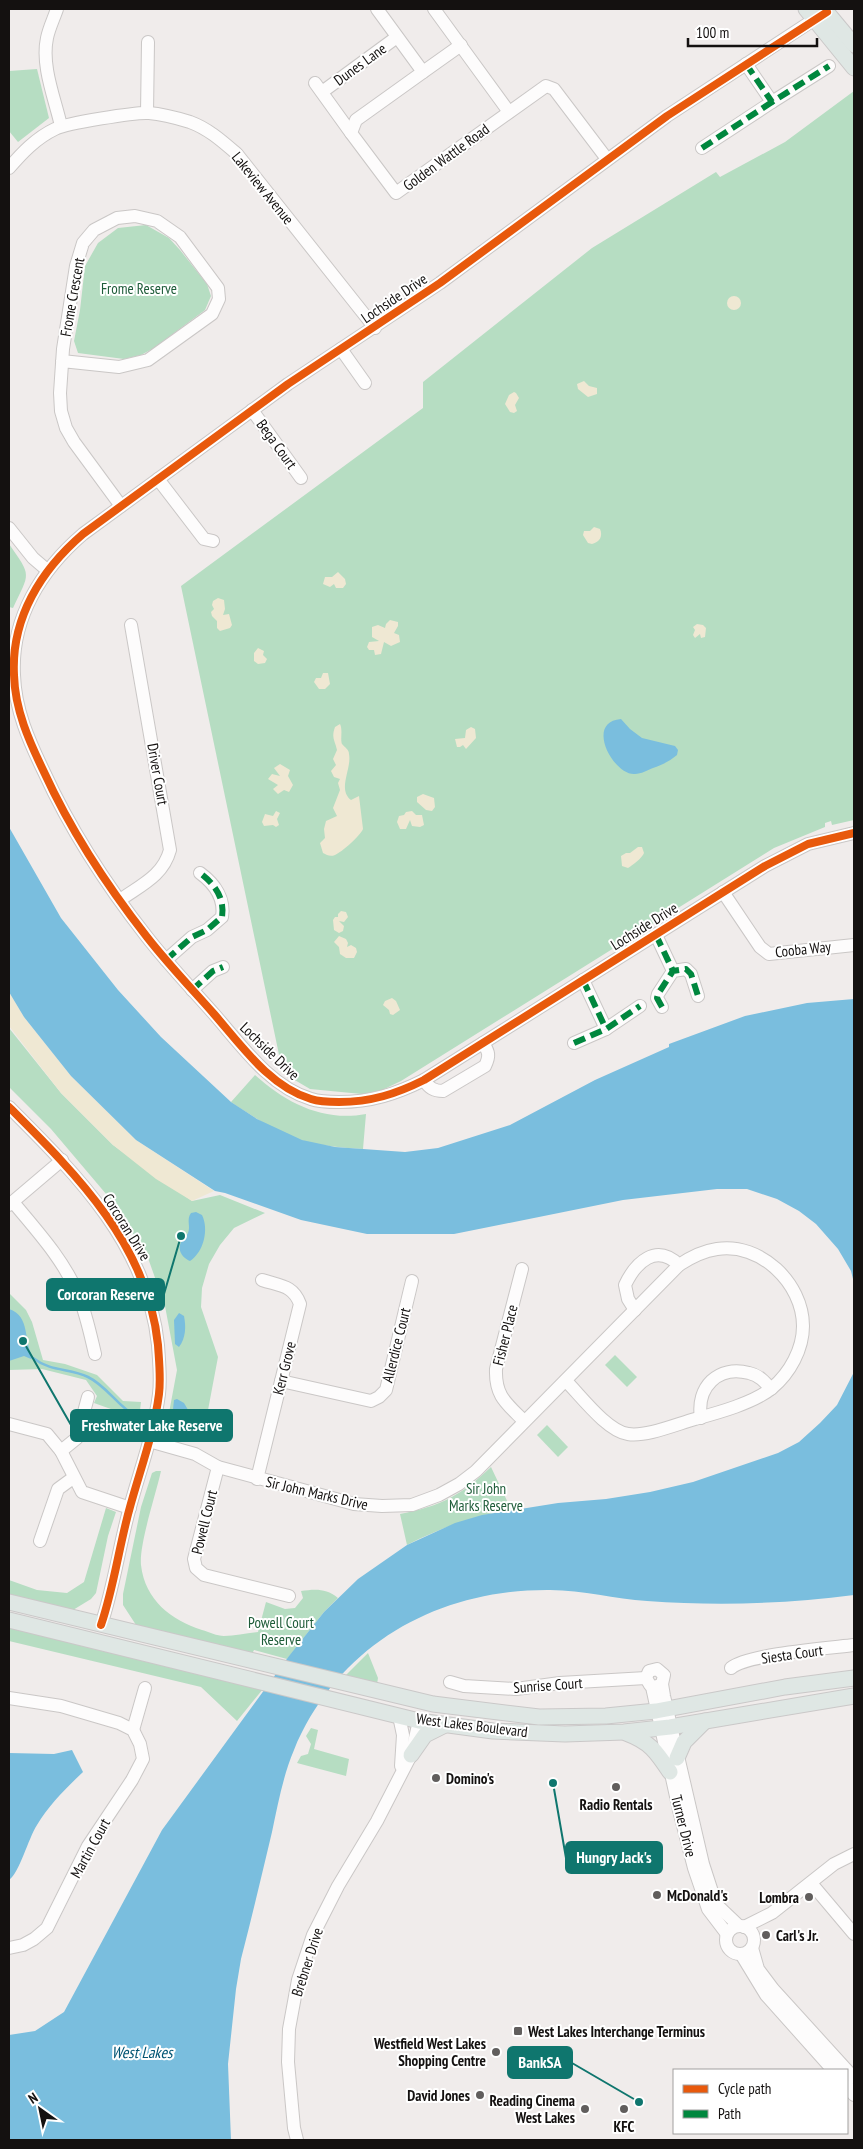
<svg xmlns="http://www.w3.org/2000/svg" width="863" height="2149" font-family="'PT Sans Narrow',sans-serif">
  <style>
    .green { fill: #b6ddc2 }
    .sand { fill: #efe8d3 }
    .water { fill: #7abede }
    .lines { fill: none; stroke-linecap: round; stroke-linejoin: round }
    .stream { stroke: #7abede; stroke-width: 2.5 }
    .minor-casing { stroke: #cac7c6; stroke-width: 14 }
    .major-casing { stroke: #cac8c8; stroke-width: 17 }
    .minor { stroke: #fdfcfc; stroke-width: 12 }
    .major { stroke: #dfe7e4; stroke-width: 15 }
    .quiet { stroke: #00873e; stroke-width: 6; stroke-dasharray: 12 6; stroke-linecap: butt }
    .cycleway-casing { stroke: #fff; stroke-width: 11 }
    .cycleway { stroke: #e8590c; stroke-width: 8 }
    .poi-dot { fill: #615e5d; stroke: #fff; stroke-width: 2 }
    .labels { text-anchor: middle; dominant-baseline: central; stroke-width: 4; stroke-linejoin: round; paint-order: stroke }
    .street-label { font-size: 15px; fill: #141110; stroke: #fff }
    .park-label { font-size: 15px; fill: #1e5c39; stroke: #fff }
    .poi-label { font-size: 15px; font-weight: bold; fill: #141110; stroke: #fff; text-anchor: start }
    .water-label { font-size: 16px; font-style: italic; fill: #005473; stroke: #fff }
    .leader { fill: none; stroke: #0f766e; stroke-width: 2 }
    .callout-dot { fill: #0f766e; stroke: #fff; stroke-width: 2 }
    .callout { fill: #0f766e; stroke: #0f766e; stroke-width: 2 }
    .callout-label { font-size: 16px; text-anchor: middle; font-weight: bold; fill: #fff }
  </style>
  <rect width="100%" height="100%" fill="#f0eceb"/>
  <g class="green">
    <polygon points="37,69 49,118 18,142 9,131 9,71"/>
    <polygon points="854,91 854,820 832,825 831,821 825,823 825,827 774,848 401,1081 372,1095 310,1089 293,1079 282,1069 181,586 423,408 423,382 592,248 716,172 720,177 785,142"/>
    <polygon points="146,225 169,238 180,250 207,284 211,296 205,310 154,348 141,355 124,359 78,353 74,341 80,310 85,266 98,243 118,228"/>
    <path d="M9,544C32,577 30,572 13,608L9,607Z"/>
    <polygon points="9,1028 61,1093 113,1145 192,1201 220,1195 265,1213 234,1228 220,1245 209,1264 202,1288 201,1307 218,1357 205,1426 195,1424 193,1437 166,1429 177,1370 165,1306 148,1258 112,1201 51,1129 9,1087"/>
    <path d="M255,1075C286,1103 323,1122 366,1114L363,1149C343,1148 323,1146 304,1141C279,1134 252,1116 231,1102Z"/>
    <polygon points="9,1293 26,1310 32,1322 43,1360 65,1364 97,1375 123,1401 141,1402 139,1419 94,1403 97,1396 86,1380 42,1369 9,1370"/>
    <polygon points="615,1355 637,1377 627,1387 605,1365"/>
    <polygon points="547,1425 568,1447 558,1457 537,1435"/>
    <path d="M491,1467L511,1509C474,1516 440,1528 407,1545L400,1514C441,1506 460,1496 491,1467Z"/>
    <path d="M156,1471H161C156,1494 139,1544 141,1565C145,1600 171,1620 202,1630C209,1632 217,1636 224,1636C235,1636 247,1633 258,1632L266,1602L285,1609L295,1608L303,1598L301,1591C315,1589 326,1588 338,1598L324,1612L287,1659L254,1650L252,1654L136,1625L123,1605V1594L141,1507L152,1473Z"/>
    <polygon points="106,1508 116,1512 108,1536 96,1593 91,1599 73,1610 9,1594 9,1580 37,1590 67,1593 84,1582"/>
    <polygon points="9,1627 263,1689 237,1721 201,1687 9,1641"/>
    <polygon points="368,1653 378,1678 377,1684 345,1676"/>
    <polygon points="311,1728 318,1730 314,1749 349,1759 346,1776 297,1763 301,1756 308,1754 311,1744 306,1736"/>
  </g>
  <g class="sand">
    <circle cx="734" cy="303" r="7"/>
    <polygon points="584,381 589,386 597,388 597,394 588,397 578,389 577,384"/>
    <polygon points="514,392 516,393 519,398 515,405 517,411 514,413 510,412 505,404 509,395"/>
    <path d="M594,527L600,529C603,536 600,542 592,544L588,543L583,535L584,531H590Z"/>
    <polygon points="338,572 345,579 346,584 343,588 336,588 334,584 330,587 323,584 325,577 332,577"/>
    <polygon points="218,598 224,600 225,609 223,615 229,614 232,625 230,628 220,631 217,628 217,621 212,616 211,612 214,609 212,605 213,601"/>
    <polygon points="390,620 398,622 398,626 394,633 399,635 400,642 391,646 384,642 381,654 375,655 374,650 369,650 367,647 369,642 379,641 372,637 372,627 378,625 385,628 386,624"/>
    <polygon points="697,624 703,625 706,628 705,637 701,638 700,634 695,638 693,635 695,630 693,627"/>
    <polygon points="258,648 264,651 263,655 267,659 265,663 258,664 254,661 254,653"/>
    <polygon points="323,673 328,673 330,684 325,689 319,689 314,682 316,678 321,678"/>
    <path d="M340,724C343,730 340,739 342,744C345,748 349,749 349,754C352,769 337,789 351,800L359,796L363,829C360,836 342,852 335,855C330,857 327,855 323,853L320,843L325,838L324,829L326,821L337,816L333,808L340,790L338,783L340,779L334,777L331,771L336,765L333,759L337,750C335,740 331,738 335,727Z"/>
    <polygon points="471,727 475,729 476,738 466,749 463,745 460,747 457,747 455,739 465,738 466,730"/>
    <polygon points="280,764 290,770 288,776 293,785 289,792 284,790 278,794 273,789 278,785 268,779 272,774 280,776 274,768"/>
    <polygon points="423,794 434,798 435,807 432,811 426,810 417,802 417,797"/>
    <polygon points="276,811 280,813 277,819 279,825 276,827 273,825 264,826 262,822 265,814 273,816"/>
    <polygon points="412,811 416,815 422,815 424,825 420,827 412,826 410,820 406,829 400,829 397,822 399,816 404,815 406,812"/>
    <path d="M638,847H642L644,853C642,858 633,865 628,868L622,866L621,856L626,853H630Z"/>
    <polygon points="341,911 346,912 348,917 344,922 339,921 344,926 343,931 339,933 334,930 333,920 335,917 338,917 338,914"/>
    <polygon points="339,936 346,939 348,943 347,947 351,945 356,948 357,952 354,958 346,958 340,954 339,947 334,942"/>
    <polygon points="9,992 24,1017 71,1076 136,1140 214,1191 192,1201 156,1179 113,1145 61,1093 9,1026"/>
    <polygon points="392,998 396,1001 400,1010 393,1015 390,1014 389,1010 383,1005 385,1001"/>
  </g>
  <g class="water">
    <path d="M621,719L630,729L642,738L675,746L678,750L677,755C670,761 662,765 653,768C648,770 641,774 635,774C614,776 584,722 621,719Z"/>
    <polygon points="9,827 61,918 118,990 161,1037 231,1102 257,1119 302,1140 335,1147 405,1152 438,1148 510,1125 595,1080 669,1047 669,1044 745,1016 807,1003 854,999 854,1283 851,1271 838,1249 816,1224 799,1211 777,1199 747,1189 717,1189 623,1200 454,1234 367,1234 301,1220 225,1193 215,1191 136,1140 71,1076 24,1017 9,992"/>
    <path d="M196,1212L202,1215C209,1229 204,1252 190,1261C181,1257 176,1248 183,1239C185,1237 187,1235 188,1233C191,1226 186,1220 191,1213Z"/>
    <path d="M9,1309C31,1316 23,1342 33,1357L31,1359L24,1356L9,1361Z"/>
    <path d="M179,1313L184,1316C186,1326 186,1338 179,1347L175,1344L174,1320Z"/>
    <path d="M854,1372V1595C785,1604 717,1606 647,1601C615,1599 583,1590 550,1590C439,1589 338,1644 294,1750C283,1776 278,1804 272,1832C262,1874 252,1917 241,1959L236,1989L228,2064L231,2140H9V2035L35,2031L64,2012L162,1830L289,1656L324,1612L358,1579L407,1545L455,1523L482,1515L558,1503L606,1499L650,1492L693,1482L778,1453L799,1442L820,1423L837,1405Z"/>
    <polygon points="177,1399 184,1403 191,1415 185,1424 174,1430 171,1428 174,1400"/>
    <path d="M72,1750L83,1772C66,1788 49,1805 37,1825C28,1839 20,1872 9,1880V1753L54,1754Z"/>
  </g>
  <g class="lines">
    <path class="stream" d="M33,1358C51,1372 69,1368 88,1377C107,1386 118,1407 137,1417"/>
    <defs>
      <g id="minor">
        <path d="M57,9C54,18 49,28 47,38C41,66 55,99 61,126"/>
        <polyline points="377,9 423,72 356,120 351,133 396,193 546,86 554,89 607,159"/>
        <polyline points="434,9 509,112"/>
        <path d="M821,15L667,116L440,283L288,384L83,534C41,570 11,618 14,675C15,710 29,741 44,772C71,831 107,886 147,937C168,964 192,989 214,1014C241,1045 270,1087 311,1099C320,1102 330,1102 339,1102C371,1102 396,1094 424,1080L765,866L808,844L854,833"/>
        <polyline points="746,64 772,102 829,66"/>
        <polyline points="423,72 461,45"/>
        <polyline points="315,83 351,133"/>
        <polyline points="322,92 397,37"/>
        <polyline points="147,113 148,42"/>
        <polyline points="702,148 772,102"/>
        <path d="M9,168C22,153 36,138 55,129C67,123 136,112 149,113C163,114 177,118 190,122C209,129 223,142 237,154L375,328"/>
        <polyline points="341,349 365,383"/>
        <polyline points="62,361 119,367 148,360 212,314 219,299 218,288 180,237 157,221 135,216 117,218 94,230 83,243 76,266 63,349 60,393 61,411 66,428 74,442 121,506"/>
        <polyline points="252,410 301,478"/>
        <polyline points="158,479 204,539 213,541"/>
        <polyline points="9,528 33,558 47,570"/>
        <polyline points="723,892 760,947 769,954 854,945"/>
        <path d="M120,900C141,885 163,876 170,850L131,625"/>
        <polyline points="656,935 673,971"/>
        <path d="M166,960L192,937L207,930L222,917C225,899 215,884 200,873"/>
        <polyline points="583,980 606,1029"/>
        <polyline points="192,990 213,971 223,967"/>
        <polyline points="662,1007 657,998 658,994 673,971 686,969 691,974 698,996"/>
        <polyline points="574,1043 606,1029 640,1006"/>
        <path d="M424,1080C429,1088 434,1091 443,1091L485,1066C490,1056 489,1052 483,1043"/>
        <path d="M9,1107C76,1174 148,1245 158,1345C159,1361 161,1378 159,1394C154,1433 140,1470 130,1507C119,1546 114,1587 101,1625"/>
        <path d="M13,1202C37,1231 63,1259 78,1294C86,1313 90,1333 95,1354"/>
        <polyline points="9,1205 62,1160"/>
        <path d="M522,1269L496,1369C495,1396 506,1403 524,1421"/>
        <path d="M635,1310L628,1299L625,1285C636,1262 656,1243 679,1265"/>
        <polyline points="281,1381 371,1401 379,1397 386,1390 412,1281"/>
        <path d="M701,1418C696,1387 718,1365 749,1373C759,1375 765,1382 771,1389"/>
        <polyline points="9,1424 47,1434 61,1451 82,1492 130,1508"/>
        <path d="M149,1441L195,1454L218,1467L354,1504L382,1506L412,1505L439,1495L459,1484L476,1471L679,1265C691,1257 703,1251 717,1249C760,1242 803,1283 803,1326C803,1349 790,1373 772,1388C754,1403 717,1413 695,1419C677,1424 646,1437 628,1434C607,1431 581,1396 566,1381"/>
        <polyline points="61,1451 77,1438 88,1397"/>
        <polyline points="218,1467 194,1559 196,1568 204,1575 289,1596"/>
        <path d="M257,1479L300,1304C293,1285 280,1286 262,1280"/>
        <polyline points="40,1541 58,1489 73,1478"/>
        <path d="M731,1668C748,1654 829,1648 854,1645"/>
        <polyline points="450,1682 464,1686 516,1689 560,1683 646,1678"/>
        <polyline points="662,1684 655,1687 650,1685 646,1678 649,1671 657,1669 664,1675 662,1684 664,1696 703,1864 716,1904 739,1926"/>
        <polyline points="652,1687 679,1810 694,1868 708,1909 727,1934"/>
        <polyline points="9,1698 61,1706 119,1723 133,1730 140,1744 143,1759 132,1780 88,1846 47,1928 34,1939 23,1945 9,1948"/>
        <polyline points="399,1716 403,1735 401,1766"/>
        <polyline points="133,1730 145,1688"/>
        <polyline points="811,1883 854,1934"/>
        <circle cx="740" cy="1940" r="14"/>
        <polyline points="744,1927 772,1913 834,1864 854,1854"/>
        <polyline points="752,1948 758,1969 773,1989 854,2078"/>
        <polyline points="741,1954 766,1995 833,2070"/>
        <polyline points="847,2086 854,2095"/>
        <polyline points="297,2140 294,2128 288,2062 289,2029 298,1980 313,1935 338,1886 377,1821 411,1755 419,1721"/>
      </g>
      <g id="major">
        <polyline points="806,9 854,68"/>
        <polyline points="824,9 854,45"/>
        <polyline points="9,1602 433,1704 539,1717 606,1716 656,1711 785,1687 854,1678"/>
        <polyline points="9,1620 419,1721 493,1731 565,1734 624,1732 670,1727 854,1696"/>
        <path d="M626,1733C650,1742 656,1751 670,1772"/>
        <polyline points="411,1755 425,1735 445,1725"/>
        <polyline points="677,1758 684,1742 705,1721"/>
      </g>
    </defs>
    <use href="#minor" class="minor-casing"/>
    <use href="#major" class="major-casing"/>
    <use href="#minor" class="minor"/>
    <use href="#major" class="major"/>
    <g class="quiet">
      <polyline points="746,64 772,102 829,66"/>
      <polyline points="702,148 772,102"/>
      <polyline points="656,935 673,971"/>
      <path d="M166,960L192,937L207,930L222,917C225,899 215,884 200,873"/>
      <polyline points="583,980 606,1029"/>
      <polyline points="192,990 213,971 223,967"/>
      <polyline points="662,1007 657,998 658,994 673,971 686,969 691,974 698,996"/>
      <polyline points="574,1043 606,1029 640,1006"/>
    </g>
    <defs>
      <g id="cycleway">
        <path d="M827,12L667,116L440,283L288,384L83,534C41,570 11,618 14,675C15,710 29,741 44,772C71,831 107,886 147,937C168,964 192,989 214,1014C241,1045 270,1087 311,1099C320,1102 330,1102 339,1102C371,1102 396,1094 424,1080L765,866L808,844L854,833"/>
        <path d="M9,1107C76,1174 148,1245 158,1345C159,1361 161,1378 159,1394C154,1433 140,1470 130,1507C119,1546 114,1587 101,1625"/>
      </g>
    </defs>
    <use href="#cycleway" class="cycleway-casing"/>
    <use href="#cycleway" class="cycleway"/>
  </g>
  <g class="poi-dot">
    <circle cx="436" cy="1778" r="5"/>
    <circle cx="616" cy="1787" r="5"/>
    <circle cx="657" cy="1895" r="5"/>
    <circle cx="809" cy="1897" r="5"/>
    <circle cx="766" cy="1935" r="5"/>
    <rect x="513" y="2026" width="10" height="10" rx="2.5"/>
    <circle cx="496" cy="2052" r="5"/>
    <circle cx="480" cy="2095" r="5"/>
    <circle cx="585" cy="2109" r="5"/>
    <circle cx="624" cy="2109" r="5"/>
  </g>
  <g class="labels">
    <g class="street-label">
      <text transform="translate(360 64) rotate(-36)">Dunes Lane</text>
      <text transform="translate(446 157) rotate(-36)">Golden Wattle Road</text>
      <text transform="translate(263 188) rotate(51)">Lakeview Avenue</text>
      <text transform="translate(72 297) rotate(-80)">Frome Crescent</text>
      <text transform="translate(394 298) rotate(-34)">Lochside Drive</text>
      <text transform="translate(277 444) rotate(54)">Bega Court</text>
      <text transform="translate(158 774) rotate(80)">Driver Court</text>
      <text transform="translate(644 926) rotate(-32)">Lochside Drive</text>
      <text transform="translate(803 949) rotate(-6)">Cooba Way</text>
      <text transform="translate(270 1051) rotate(44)">Lochside Drive</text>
      <text transform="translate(127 1227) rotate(58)">Corcoran Drive</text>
      <text transform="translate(505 1335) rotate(-76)">Fisher Place</text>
      <text transform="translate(396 1345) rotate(-76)">Allerdice Court</text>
      <text transform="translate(284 1368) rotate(-76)">Kerr Grove</text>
      <text transform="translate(317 1493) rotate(13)">Sir John Marks Drive</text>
      <text transform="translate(204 1522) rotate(-76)">Powell Court</text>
      <text transform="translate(792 1654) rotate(-8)">Siesta Court</text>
      <text transform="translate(548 1685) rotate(-4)">Sunrise Court</text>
      <text transform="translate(472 1725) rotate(7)">West Lakes Boulevard</text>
      <text transform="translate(684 1826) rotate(76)">Turner Drive</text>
      <text transform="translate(90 1848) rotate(-61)">Martin Court</text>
      <text transform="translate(307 1962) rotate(-72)">Brebner Drive</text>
    </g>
    <g class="park-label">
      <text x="139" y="288">Frome Reserve</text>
      <text x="486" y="1488">Sir John<tspan x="486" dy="17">Marks Reserve</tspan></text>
      <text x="281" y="1622">Powell Court<tspan x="281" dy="17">Reserve</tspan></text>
    </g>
    <g class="poi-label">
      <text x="446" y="1778">Domino's</text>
      <text x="616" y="1804" text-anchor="middle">Radio Rentals</text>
      <text x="667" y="1895">McDonald's</text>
      <text x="799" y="1897" text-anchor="end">Lombra</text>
      <text x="776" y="1935">Carl's Jr.</text>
      <text x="528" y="2031">West Lakes Interchange Terminus</text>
      <text x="486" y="2043" text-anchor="end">Westfield West Lakes<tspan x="486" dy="17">Shopping Centre</tspan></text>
      <text x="470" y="2095" text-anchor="end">David Jones</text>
      <text x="575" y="2100" text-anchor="end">Reading Cinema<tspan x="575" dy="17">West Lakes</tspan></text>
      <text x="624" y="2126" text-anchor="middle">KFC</text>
    </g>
    <g class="water-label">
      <text x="142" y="2052">West Lakes</text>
    </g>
  </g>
  <path class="leader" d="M181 1236L164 1294M23 1341L71 1425M553 1783L566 1858M639 2102L572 2063"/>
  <g class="callout-dot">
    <circle cx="181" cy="1236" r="5"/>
    <circle cx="23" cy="1341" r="5"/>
    <circle cx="553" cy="1783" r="5"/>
    <circle cx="639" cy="2102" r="5"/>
  </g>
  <g class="callout">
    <rect x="47" y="1279" width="117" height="31" rx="5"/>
    <rect x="71" y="1410" width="161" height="31" rx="5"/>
    <rect x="566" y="1842" width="96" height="31" rx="5"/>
    <rect x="508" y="2047" width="64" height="31" rx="5"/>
  </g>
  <g class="callout-label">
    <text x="106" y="1300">Corcoran Reserve</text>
    <text x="152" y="1431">Freshwater Lake Reserve</text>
    <text x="614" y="1863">Hungry Jack's</text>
    <text x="540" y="2068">BankSA</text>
  </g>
  <rect width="863" height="2149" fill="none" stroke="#141110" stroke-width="20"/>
  <rect x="673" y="2069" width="175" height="65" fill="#ffffff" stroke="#a1a09f"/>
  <rect x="683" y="2085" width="25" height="8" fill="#e8590c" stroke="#a1a09f"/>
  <text x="718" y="2094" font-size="15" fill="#141110">Cycle path</text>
  <rect x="683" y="2110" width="25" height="8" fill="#00873e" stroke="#a1a09f"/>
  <text x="718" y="2119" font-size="15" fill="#141110">Path</text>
  <g transform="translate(40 2109) rotate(327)" stroke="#ffffff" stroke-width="4" paint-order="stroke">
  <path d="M0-4L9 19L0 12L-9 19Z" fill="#141110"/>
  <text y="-8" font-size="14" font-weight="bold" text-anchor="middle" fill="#141110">N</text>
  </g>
  <path d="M688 38v8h129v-8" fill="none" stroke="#141110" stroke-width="2.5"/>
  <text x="696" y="38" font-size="15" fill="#141110" stroke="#ffffff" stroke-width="4" paint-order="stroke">100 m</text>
</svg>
